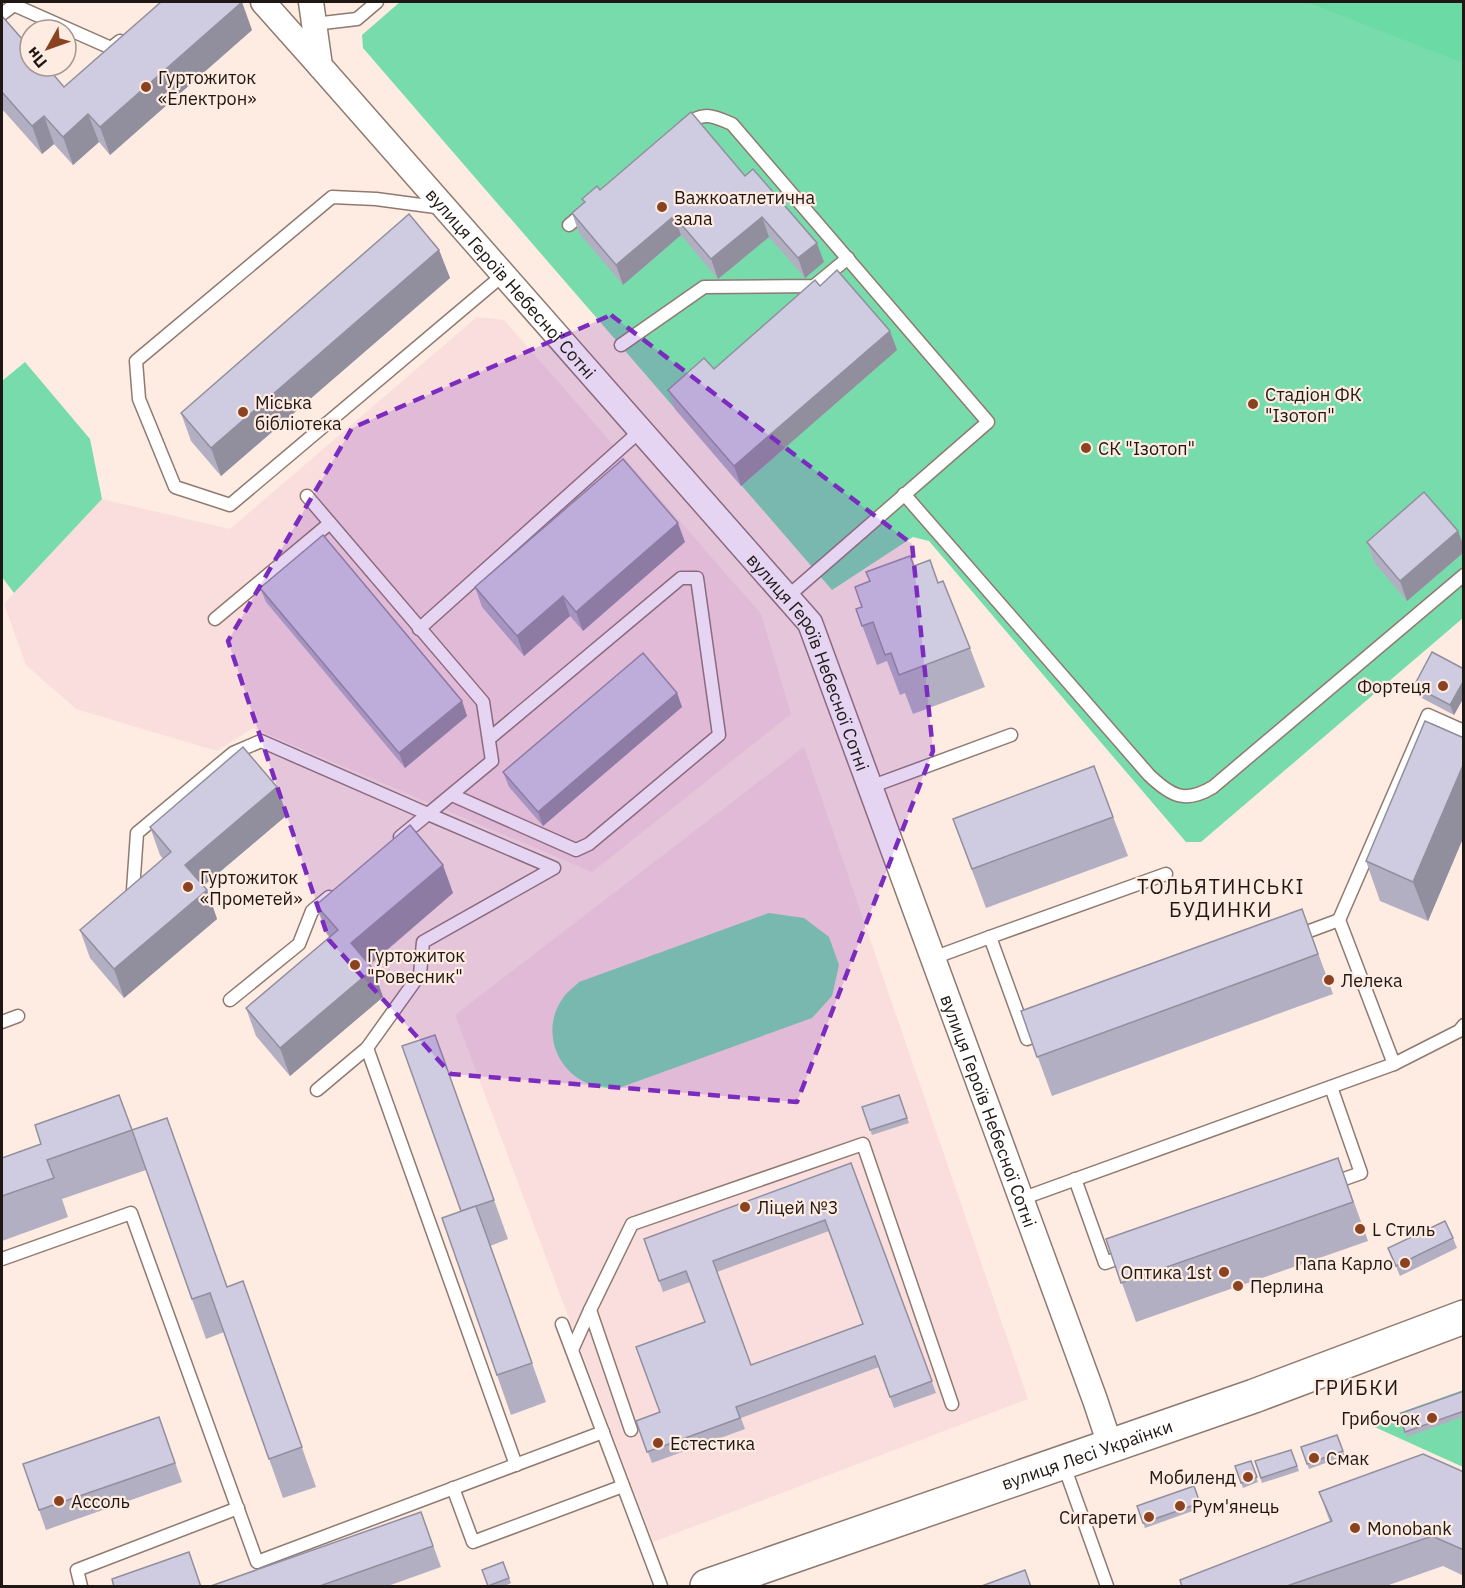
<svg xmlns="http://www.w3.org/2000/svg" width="1465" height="1588" font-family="'IBM Plex Sans',sans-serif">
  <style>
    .education { fill: #f9dedd }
    .green { fill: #78dbab }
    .forest { fill: #6cdaa5 }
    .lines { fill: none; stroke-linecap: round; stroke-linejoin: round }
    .service-casing { stroke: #8f7a70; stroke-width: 15 }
    .minor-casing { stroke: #8f7a70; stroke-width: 27 }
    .secondary-casing { stroke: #8f7a70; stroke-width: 36 }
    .service { stroke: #fff; stroke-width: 12 }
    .minor { stroke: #fff; stroke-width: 24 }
    .secondary { stroke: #fff; stroke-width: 33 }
    .wall { fill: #b2afc2; fill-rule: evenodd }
    .shaded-wall { fill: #918f9e }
    .building { fill: #cfcce2; stroke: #918f9e; stroke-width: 1.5; fill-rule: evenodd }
    .marked { fill: #7b2cbf; fill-opacity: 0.2; stroke: #7b2cbf; stroke-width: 4.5; stroke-dasharray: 12 8; stroke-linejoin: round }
    .poi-dot { fill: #8a4221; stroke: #feebe2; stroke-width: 2 }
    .labels { text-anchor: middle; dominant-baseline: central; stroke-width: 4.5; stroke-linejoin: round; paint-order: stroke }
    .poi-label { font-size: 18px; fill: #1f1713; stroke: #feebe2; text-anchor: start }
    .street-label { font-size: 18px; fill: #1f1713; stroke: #feebe2 }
    .neighbourhood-label { font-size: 20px; letter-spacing: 1.5px; fill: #1f1713; stroke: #feebe2 }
  </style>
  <rect width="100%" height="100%" fill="#feebe2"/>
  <g class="education">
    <polygon points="477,317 504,320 761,614 791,714 592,872 253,728 217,751 76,709 26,665 4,604 102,499 230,529"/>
    <polygon points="804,747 1028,1399 653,1542 455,1015"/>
  </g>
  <g class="green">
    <polygon points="400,2 1463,2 1463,618 1201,842 1186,842 929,541 913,537 832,590 363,48 362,35"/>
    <polygon points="25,362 90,439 102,499 14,593 2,577 2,381"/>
    <path d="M769,913L804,918L829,937L839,965L832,996L812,1018L616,1089C607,1088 597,1087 589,1084C555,1071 541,1028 563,998C567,992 574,987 579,982Z"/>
    <polygon points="1463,1390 1463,1467 1368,1424"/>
  </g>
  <polygon class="forest" points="1307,2 1463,2 1463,63"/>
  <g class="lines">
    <defs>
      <g id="service">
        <polyline points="2,14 14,5 111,48 120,41"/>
        <polyline points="314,24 357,19 377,2"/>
        <path d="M685,126C702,111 712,115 732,124L988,422L787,597"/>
        <polyline points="443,208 376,199 332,197 136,361 139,399 175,487 230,505 503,275"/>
        <polyline points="569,225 587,210"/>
        <polyline points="621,345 704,287 814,286 848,258"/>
        <path d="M904,494L1149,775C1171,796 1185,804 1213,787L1464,575"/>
        <polyline points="215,619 330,523"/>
        <polyline points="419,629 640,431"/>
        <polyline points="1464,731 1428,715 1339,920 1394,1064 1459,1031 1464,1025"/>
        <polyline points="870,787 1011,735"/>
        <polyline points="452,795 576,850 589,844 719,735 697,578 681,578 490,738"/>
        <polyline points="133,890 137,833 233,753 261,741 428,814 492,761 483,702 307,496"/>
        <polyline points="1296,936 1339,920"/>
        <polyline points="933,958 990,937"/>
        <polyline points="230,1000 299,944 312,911 329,897"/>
        <polyline points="2,1022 18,1016"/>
        <polyline points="1045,1032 1027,1039 990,937 1166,874"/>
        <polyline points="367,1048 516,1465"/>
        <polyline points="317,1090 367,1048 420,974 423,942 554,868 428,814 400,837"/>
        <polyline points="1075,1179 1105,1263 1127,1255"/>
        <polyline points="1330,1184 1361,1173 1331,1087"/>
        <polyline points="1021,1199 1394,1064"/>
        <polyline points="2,1259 131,1213 257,1562 603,1432"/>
        <polyline points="562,1324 661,1586"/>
        <polyline points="572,1350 590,1310"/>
        <polyline points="631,1430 590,1310 632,1224 863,1144 952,1404"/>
        <polyline points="1063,1463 1107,1586"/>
        <polyline points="453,1488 473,1542 623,1486"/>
        <polyline points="81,1586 77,1570 238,1508"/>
      </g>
      <g id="minor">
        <polyline points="263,2 320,66"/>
        <path id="s1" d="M311,2L320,66L810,623L1095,1400L1110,1445"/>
      </g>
      <g id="secondary">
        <path id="s2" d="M707,1586L1254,1396L1464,1317"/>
      </g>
    </defs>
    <use href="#service" class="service-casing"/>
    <use href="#minor" class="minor-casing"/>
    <use href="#secondary" class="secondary-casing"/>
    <use href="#service" class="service"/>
    <use href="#minor" class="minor"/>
    <use href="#secondary" class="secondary"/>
  </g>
  <g class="wall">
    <polygon points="2,16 64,87 252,30 110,155 99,142 73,165 54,144 42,154 2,109"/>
    <polygon points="745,176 824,262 805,278 769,237 718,279 681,235 623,285 579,233 572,213 584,203 582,199 600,190"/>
    <polygon points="439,250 450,278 221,476 191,441 181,413"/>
    <polygon points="820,286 890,331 897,350 741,486 675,409 668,390 714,369"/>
    <polygon points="1458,531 1464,547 1464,552 1407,601 1374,562 1367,542"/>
    <polygon points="685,542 583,631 570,616 524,656 482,607 475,587"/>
    <polygon points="914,566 938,583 970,648 985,687 913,714 905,693 900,695 887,661 877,665 856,609 862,607"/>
    <polygon points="260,588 462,701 467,716 405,768 266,602"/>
    <polygon points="1464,669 1464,697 1454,715 1418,696 1414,686"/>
    <polygon points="677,693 682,707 543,826 509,787 503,772"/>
    <polygon points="1464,738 1464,836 1428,921 1380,901 1366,861"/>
    <polygon points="1094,766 1128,856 986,908 953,819"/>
    <polygon points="287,815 203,886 207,890 217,919 124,998 90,958 80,930 163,859 160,855 150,827"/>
    <polygon points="453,893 370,965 373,969 383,997 290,1076 256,1036 246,1008 330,937 326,933 316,905"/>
    <polygon points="1302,909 1333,994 1052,1096 1021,1011"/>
    <polygon points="435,1035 508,1239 490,1246 546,1402 511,1415 442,1218 461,1212"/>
    <polygon points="899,1095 909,1123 872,1135 862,1107"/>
    <polygon points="132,1130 227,1287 243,1281 316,1487 283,1498 224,1332 206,1339 146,1170 62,1199 68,1217 2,1241 2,1158 41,1144"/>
    <polygon points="1338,1158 1368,1241 1136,1322 1106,1239"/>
    <path d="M851,1163L936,1393L894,1408L879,1367L741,1418L745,1429L652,1463L636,1421L660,1412L705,1322L690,1282L663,1292L644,1239ZM829,1231L863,1324L751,1365L717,1272Z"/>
    <polygon points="1453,1238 1457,1248 1400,1276 1388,1248"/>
    <polygon points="1464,1391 1464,1416 1407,1437 1399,1414"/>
    <polygon points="159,1417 182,1482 46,1530 23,1464"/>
    <polygon points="1337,1435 1345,1456 1309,1469 1301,1447"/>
    <polygon points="1291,1450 1299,1471 1262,1483 1255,1461"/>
    <polygon points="1251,1461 1258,1482 1243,1488 1235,1466"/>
    <polygon points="1464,1472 1464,1576 1443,1566 1383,1587 1182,1587 1330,1522 1319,1492"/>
    <polygon points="1194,1486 1201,1508 1145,1528 1137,1506"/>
    <polygon points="421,1512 441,1567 385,1587 208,1587"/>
    <polygon points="503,1562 511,1583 503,1587 488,1587"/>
  </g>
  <g class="shaded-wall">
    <polygon points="242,2 252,30 110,155 100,127"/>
    <polygon points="88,114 99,142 73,165 63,137"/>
    <polygon points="44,116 54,144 42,154 32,126"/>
    <polygon points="674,216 681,235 623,285 616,265"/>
    <polygon points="762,217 769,237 718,279 711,259"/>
    <polygon points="817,243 824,262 805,278 798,258"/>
    <polygon points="439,250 450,278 221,476 211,448"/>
    <polygon points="890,331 897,350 741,486 734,466"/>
    <polygon points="678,523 685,542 583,631 576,612"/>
    <polygon points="1458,531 1464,547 1464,552 1407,601 1400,581"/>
    <polygon points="563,596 570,616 524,656 517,636"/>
    <polygon points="1464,680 1464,697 1454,715 1450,705"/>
    <polygon points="677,693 682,707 543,826 538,812"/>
    <polygon points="462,701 467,716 405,768 399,753"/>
    <polygon points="1464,763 1464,836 1428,921 1413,882"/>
    <polygon points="277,787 287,815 195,893 185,865"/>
    <polygon points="443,865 453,893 362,971 351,943"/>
    <polygon points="207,890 217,919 124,998 114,969"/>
    <polygon points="373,969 383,997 290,1076 280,1048"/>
  </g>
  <g class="building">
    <polygon points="161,2 242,2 100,127 88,114 63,137 44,116 32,126 2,92 2,16 30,48 30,66 46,66 64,87"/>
    <polygon points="691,112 745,176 753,169 817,243 798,258 762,217 711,259 674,216 616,265 572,213 585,202 582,199 597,186 600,190"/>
    <polygon points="409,214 439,250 211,448 181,413"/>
    <polygon points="837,270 890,331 734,466 668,390 704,358 714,369 815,280 820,286"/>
    <polygon points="623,459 678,523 576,612 563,596 517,636 475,587"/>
    <polygon points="1424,492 1458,531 1400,581 1367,542"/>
    <polygon points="323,535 462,701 399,753 260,588"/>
    <polygon points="910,556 914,566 930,560 938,583 943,581 970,648 899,675 891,653 885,655 873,622 862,626 856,609 862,607 855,587 870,581 866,572"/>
    <polygon points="1432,652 1464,669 1464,680 1450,705 1414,686"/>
    <polygon points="643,653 677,693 538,812 503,772"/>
    <polygon points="1425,721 1464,738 1464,763 1413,882 1366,861"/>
    <polygon points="243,747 277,787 185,865 207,890 114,969 80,930 171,852 150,827"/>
    <polygon points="1094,766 1113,817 972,869 953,819"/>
    <polygon points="410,825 443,865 351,943 373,969 280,1048 246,1008 338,930 316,905"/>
    <polygon points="1302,909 1318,954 1037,1057 1021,1011"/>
    <polygon points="435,1035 494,1200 461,1211 402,1046"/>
    <polygon points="119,1095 132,1130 47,1160 54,1178 2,1196 2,1158 41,1144 35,1125"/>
    <polygon points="899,1095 907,1118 870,1130 862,1107"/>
    <polygon points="167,1118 227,1287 243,1281 302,1447 269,1459 210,1293 192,1299 132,1130"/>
    <polygon points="1338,1158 1353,1202 1121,1283 1106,1239"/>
    <path d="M851,1163L932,1381L890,1397L875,1356L736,1407L740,1418L647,1452L636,1421L660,1412L636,1347L705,1322L686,1271L659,1281L644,1239ZM825,1220L863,1324L751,1365L713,1261Z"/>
    <polygon points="476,1206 532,1363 497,1375 442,1218"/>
    <polygon points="1445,1221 1453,1238 1396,1266 1388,1248"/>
    <polygon points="1464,1391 1464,1411 1405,1432 1399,1414"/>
    <polygon points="159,1417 175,1463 39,1510 23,1464"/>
    <polygon points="1337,1435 1343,1451 1307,1464 1301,1447"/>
    <polygon points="1291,1450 1297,1466 1261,1478 1255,1461"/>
    <polygon points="1423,1454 1464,1472 1464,1550 1432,1536 1284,1587 1182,1587 1180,1580 1332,1521 1319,1492"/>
    <polygon points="1251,1461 1257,1477 1241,1483 1235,1466"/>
    <polygon points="1194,1486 1200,1503 1143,1523 1137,1506"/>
    <polygon points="421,1512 433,1546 317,1587 208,1587"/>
    <polygon points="189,1552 201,1587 114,1587 112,1579"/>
    <polygon points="503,1562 509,1578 488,1586 482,1570"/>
    <polygon points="1025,1570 1031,1587 979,1587"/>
  </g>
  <path class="marked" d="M611,315L912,544L933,751L797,1102L451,1074L329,940L228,641L352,428Z"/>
  <g class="poi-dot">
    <circle cx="146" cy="87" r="6"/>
    <circle cx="662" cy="207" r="6"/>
    <circle cx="1253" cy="404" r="6"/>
    <circle cx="243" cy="412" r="6"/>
    <circle cx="1086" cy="448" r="6"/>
    <circle cx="1443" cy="686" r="6"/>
    <circle cx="188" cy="887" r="6"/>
    <circle cx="355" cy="965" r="6"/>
    <circle cx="1329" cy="980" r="6"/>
    <circle cx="745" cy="1207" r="6"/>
    <circle cx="1360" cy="1229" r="6"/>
    <circle cx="1405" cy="1263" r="6"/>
    <circle cx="1224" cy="1272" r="6"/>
    <circle cx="1238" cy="1286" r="6"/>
    <circle cx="1432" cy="1418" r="6"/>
    <circle cx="658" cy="1443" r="6"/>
    <circle cx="1314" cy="1458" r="6"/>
    <circle cx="1248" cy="1477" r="6"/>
    <circle cx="59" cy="1501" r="6"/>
    <circle cx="1180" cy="1506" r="6"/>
    <circle cx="1149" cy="1517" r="6"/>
    <circle cx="1355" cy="1528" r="6"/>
  </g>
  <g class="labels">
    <g class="poi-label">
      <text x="158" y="77">Гуртожиток<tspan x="158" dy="21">«Електрон»</tspan></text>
      <text x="674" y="197">Важкоатлетична<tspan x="674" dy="21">зала</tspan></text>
      <text x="1265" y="394">Стадіон ФК<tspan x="1265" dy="21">"Ізотоп"</tspan></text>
      <text x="255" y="402">Міська<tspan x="255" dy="21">бібліотека</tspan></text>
      <text x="1098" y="448">СК "Ізотоп"</text>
      <text x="1431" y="686" text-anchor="end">Фортеця</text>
      <text x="200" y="877">Гуртожиток<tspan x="200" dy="21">«Прометей»</tspan></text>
      <text x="367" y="955">Гуртожиток<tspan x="367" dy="21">"Ровесник"</tspan></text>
      <text x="1341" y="980">Лелека</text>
      <text x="757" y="1207">Ліцей №3</text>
      <text x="1372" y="1229">L Стиль</text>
      <text x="1393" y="1263" text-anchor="end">Папа Карло</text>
      <text x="1212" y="1272" text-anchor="end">Оптика 1st</text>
      <text x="1250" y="1286">Перлина</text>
      <text x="1420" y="1418" text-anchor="end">Грибочок</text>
      <text x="670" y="1443">Естестика</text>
      <text x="1326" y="1458">Смак</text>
      <text x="1236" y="1477" text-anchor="end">Мобиленд</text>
      <text x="71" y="1501">Ассоль</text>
      <text x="1192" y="1506">Рум'янець</text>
      <text x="1137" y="1517" text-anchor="end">Сигарети</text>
      <text x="1367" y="1528">Monobank</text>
    </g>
    <g class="street-label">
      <text stroke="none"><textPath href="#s1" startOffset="354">вулиця Героїв Небесної Сотні</textPath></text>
      <text stroke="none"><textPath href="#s1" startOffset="840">вулиця Героїв Небесної Сотні</textPath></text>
      <text stroke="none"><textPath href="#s1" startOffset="1326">вулиця Героїв Небесної Сотні</textPath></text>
      <text stroke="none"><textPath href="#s2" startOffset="402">вулиця Лесі Українки</textPath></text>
    </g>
    <g class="neighbourhood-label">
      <text x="1221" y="886">ТОЛЬЯТИНСЬКІ<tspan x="1221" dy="23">БУДИНКИ</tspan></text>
      <text x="1357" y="1387">ГРИБКИ</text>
    </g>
  </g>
  <rect width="1465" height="1588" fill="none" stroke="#1f1713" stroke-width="6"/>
  <g transform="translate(48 48) rotate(230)"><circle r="28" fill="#feebe2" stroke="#a5968f" stroke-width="1.5"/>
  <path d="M0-4.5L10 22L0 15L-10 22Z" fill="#8a4221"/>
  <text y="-9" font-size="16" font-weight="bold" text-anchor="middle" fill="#1f1713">Пн</text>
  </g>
</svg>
